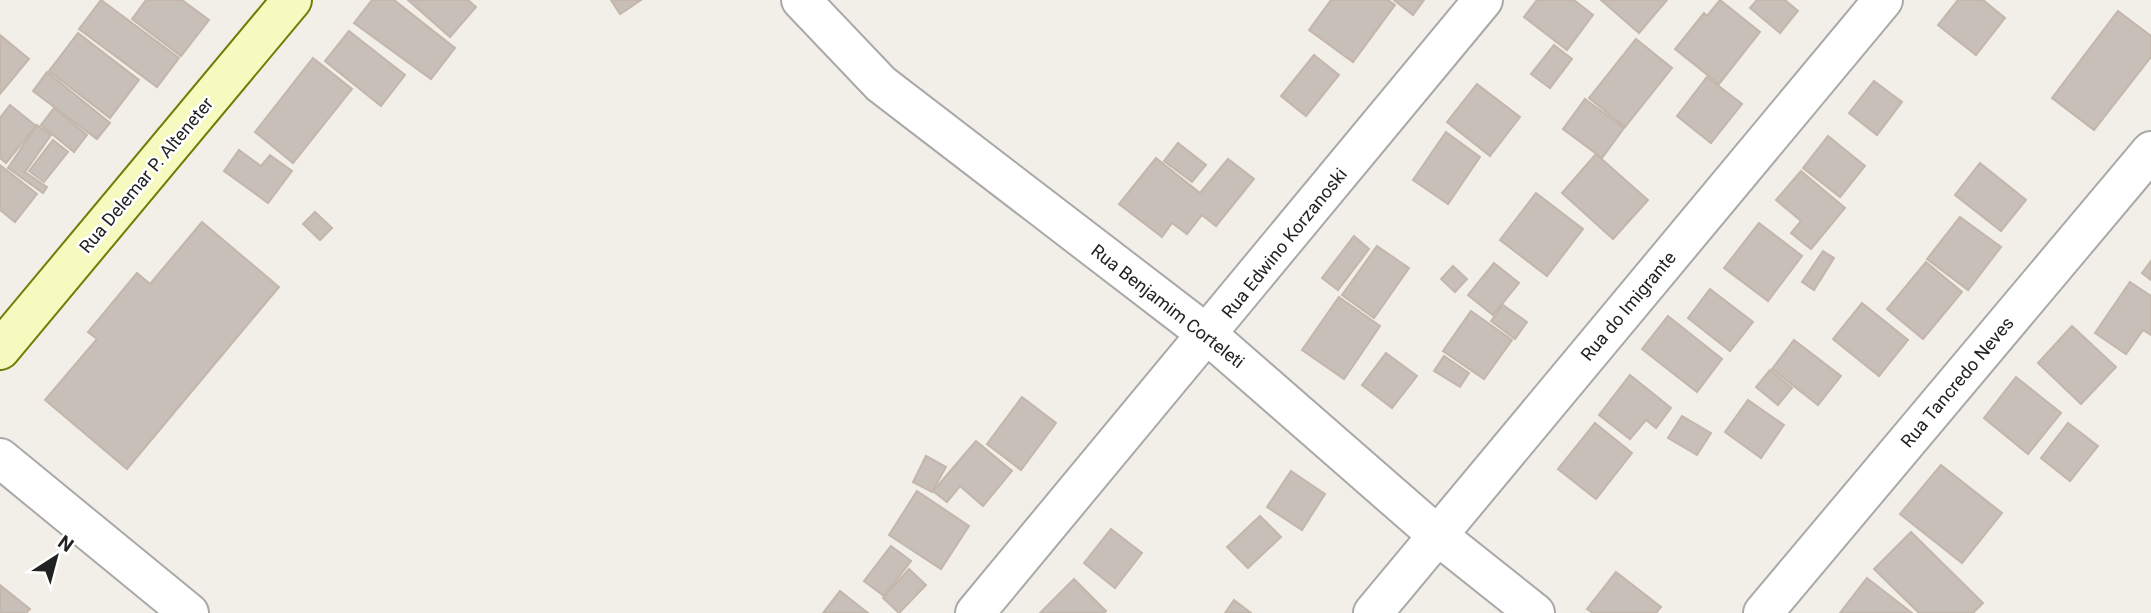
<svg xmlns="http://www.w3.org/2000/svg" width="2151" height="613" font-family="Roboto,sans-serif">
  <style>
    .building { fill: #c7bfb8; stroke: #c4b6ab; stroke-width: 2 }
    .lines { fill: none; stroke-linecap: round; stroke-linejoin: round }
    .street-casing { stroke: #a9a9a9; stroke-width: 42 }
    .secondary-casing { stroke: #707d05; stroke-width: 42 }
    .street { stroke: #fff; stroke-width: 38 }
    .secondary { stroke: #f7fabf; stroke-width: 38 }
    .labels { text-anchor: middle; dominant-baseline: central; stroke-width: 5; stroke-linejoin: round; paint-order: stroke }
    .street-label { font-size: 18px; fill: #222; stroke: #fff }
  </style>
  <rect width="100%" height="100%" fill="#f2efe9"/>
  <g class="building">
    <polygon points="101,0 179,58 157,87 79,29"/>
    <polygon points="146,0 182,0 209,20 181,56 132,19"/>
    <polygon points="372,0 394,0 455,48 431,79 354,23"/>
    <polygon points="408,0 468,0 476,7 450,37"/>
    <polygon points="611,0 641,0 620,14"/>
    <polygon points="1331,0 1388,0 1395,5 1353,62 1309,30"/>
    <polygon points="1394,0 1424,0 1413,15"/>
    <polygon points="1537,0 1574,0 1593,15 1567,50 1524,17"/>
    <polygon points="1601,0 1667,0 1639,33"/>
    <polygon points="1720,0 1760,32 1719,84 1675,49 1704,13 1707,16"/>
    <polygon points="1757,0 1785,0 1798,11 1780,33 1750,8"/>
    <polygon points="1958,0 1983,0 2005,18 1976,55 1938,25"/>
    <polygon points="2118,11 2151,36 2151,57 2094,130 2052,98"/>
    <polygon points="349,31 405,75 381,106 325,61"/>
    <polygon points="78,33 139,80 110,118 49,71"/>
    <polygon points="0,35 29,59 0,94"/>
    <polygon points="1636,39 1672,68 1625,127 1589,98"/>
    <polygon points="1554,45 1572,59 1550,88 1531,74"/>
    <polygon points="1314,55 1339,75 1306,116 1281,96"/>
    <polygon points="313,58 352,89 293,163 255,132"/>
    <polygon points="47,72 110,123 97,139 33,91"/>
    <polygon points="1707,77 1742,104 1711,143 1677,116"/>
    <polygon points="1874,81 1902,102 1877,135 1849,113"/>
    <polygon points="1477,84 1520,117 1490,156 1447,122"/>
    <polygon points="1585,99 1624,128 1602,158 1563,129"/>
    <polygon points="10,105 36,126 6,163 0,158 0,118"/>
    <polygon points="54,108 87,135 74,152 41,125"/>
    <polygon points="37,125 51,135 25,172 47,187 43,193 8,168"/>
    <polygon points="1446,132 1480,157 1448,204 1413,180"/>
    <polygon points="1828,136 1865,166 1840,197 1803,168"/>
    <polygon points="53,140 68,152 44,182 29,171"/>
    <polygon points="1178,143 1206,165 1192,182 1164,161"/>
    <polygon points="239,150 261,166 270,155 292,171 268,203 224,171"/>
    <polygon points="1596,154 1648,200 1613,239 1562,193"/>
    <polygon points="1156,158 1200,193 1228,159 1254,179 1216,226 1202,215 1187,234 1172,223 1162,237 1119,204"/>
    <polygon points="1980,163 2026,200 2001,231 1955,195"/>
    <polygon points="0,165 37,194 15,222 0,210"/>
    <polygon points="1801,171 1845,208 1811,249 1791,233 1801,221 1776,200"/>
    <polygon points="1536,193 1583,229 1547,276 1500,240"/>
    <polygon points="315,212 332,228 320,240 303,224"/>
    <polygon points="1960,217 2001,247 1968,290 1927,259"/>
    <polygon points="202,222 279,287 127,469 45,400 97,339 88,332 137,273 150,284"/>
    <polygon points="1759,223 1802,256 1768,301 1724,268"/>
    <polygon points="1354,236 1369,249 1338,290 1322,278"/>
    <polygon points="1377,246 1409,268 1374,318 1342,295"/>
    <polygon points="1823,251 1834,258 1814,290 1802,282"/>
    <polygon points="2151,261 2151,280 2142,273"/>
    <polygon points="1926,262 1962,292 1923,339 1887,309"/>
    <polygon points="1494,263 1519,283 1493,315 1468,295"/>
    <polygon points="1453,266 1467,279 1455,292 1441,279"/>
    <polygon points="2130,282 2151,296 2151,335 2143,330 2126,354 2095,333"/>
    <polygon points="1710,289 1753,322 1730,351 1688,318"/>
    <polygon points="1339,297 1380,326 1344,379 1302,350"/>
    <polygon points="1862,303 1908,340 1879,376 1833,339"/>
    <polygon points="1503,305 1527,322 1515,339 1491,321"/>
    <polygon points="1471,311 1512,340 1484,379 1443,351"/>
    <polygon points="1668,316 1722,359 1697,392 1642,349"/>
    <polygon points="2072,326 2116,367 2081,404 2038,363"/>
    <polygon points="1794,340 1841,376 1818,405 1772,369"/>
    <polygon points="1386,353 1417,376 1392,408 1362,385"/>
    <polygon points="1444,356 1469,373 1460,387 1434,371"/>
    <polygon points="1770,370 1792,388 1778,405 1756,387"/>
    <polygon points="1630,375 1671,408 1656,428 1646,420 1630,439 1599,415"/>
    <polygon points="2016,377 2061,413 2028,454 1984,418"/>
    <polygon points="1022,397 1056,423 1021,470 987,444"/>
    <polygon points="1748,400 1784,425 1761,458 1725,432"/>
    <polygon points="1682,416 1711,433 1697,455 1668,438"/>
    <polygon points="1595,423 1632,453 1596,499 1558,469"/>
    <polygon points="2068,423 2098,446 2070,481 2041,458"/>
    <polygon points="976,441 1012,471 983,506 960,486 947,502 933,491"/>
    <polygon points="926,456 946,467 932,492 913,482"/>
    <polygon points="1941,465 2002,513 1962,563 1900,514"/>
    <polygon points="1291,471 1325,494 1302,530 1267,507"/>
    <polygon points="917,491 969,526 941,569 889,535"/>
    <polygon points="1260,516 1281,537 1248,568 1227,547"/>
    <polygon points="1111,529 1142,553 1115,588 1084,563"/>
    <polygon points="1911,532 1983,603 1973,613 1919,613 1874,569"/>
    <polygon points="891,546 911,561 884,596 864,581"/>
    <polygon points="909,569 926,585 899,613 883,598"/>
    <polygon points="1616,572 1661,607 1656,613 1593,613 1587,609"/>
    <polygon points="1867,578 1912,613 1840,613"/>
    <polygon points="1074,579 1106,611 1103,613 1040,613"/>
    <polygon points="0,585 30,609 26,613 0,613"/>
    <polygon points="840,591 868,613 823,613"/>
    <polygon points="1234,600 1251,613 1225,613"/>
  </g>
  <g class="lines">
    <defs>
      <g id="street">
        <polyline points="801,0 881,84 1208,335 1437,535 1535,613"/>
        <polyline points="0,458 189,613"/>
        <polyline points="975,613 1483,0"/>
        <polyline points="1373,613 1883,0"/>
        <polyline points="1763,613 2151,151"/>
      </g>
      <polyline id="secondary" points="0,350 292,0"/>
    </defs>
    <use href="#street" class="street-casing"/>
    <use href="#secondary" class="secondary-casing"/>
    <use href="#street" class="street"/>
    <use href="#secondary" class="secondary"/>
  </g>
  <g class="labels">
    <g class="street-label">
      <text transform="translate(146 175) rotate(-50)">Rua Delemar P. Alteneter</text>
      <text transform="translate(1284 243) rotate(-51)">Rua Edwino Korzanoski</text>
      <text transform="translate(1168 306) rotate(38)">Rua Benjamim Corteleti</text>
      <text transform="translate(1628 306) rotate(-50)">Rua do Imigrante</text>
      <text transform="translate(1957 382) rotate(-50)">Rua Tancredo Neves</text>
    </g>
  </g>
  <g transform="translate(56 557) rotate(36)" stroke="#ffffff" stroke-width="5" paint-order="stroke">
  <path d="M0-5L12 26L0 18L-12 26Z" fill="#222222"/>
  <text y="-10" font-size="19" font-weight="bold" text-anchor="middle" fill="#222222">N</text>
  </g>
</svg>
